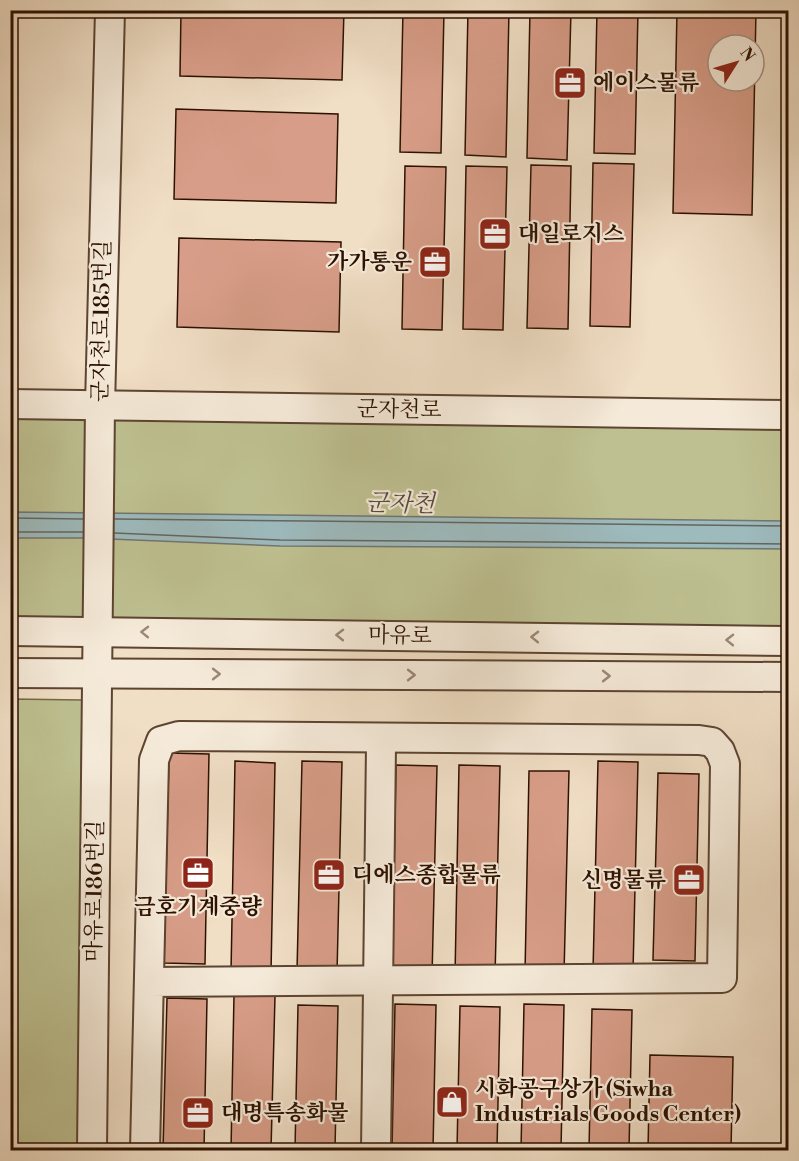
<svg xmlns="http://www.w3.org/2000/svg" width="799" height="1161" font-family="'Libre Bodoni','Noto Serif KR',serif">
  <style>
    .green { fill: #bec091; stroke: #756848; stroke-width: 1.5 }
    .water { fill: #9dbabd; stroke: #707671; stroke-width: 1.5 }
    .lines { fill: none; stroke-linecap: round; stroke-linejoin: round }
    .shore { stroke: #64665e; stroke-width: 1.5 }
    .building { fill: #d89d88; stroke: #2c1100; stroke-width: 1.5; fill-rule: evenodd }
    .minor-casing { stroke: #5d4431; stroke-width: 32 }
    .minor { stroke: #f5ead9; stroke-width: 28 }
    .oneway { stroke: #9b8877 }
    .labels { text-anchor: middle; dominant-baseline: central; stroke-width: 4.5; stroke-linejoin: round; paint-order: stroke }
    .poi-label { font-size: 22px; font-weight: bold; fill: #2c1100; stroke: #f5ead9; text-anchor: start }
    .street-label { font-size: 22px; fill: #2c1100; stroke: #f5ead9 }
    .water-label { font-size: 24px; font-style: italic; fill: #544c42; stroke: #f5ead9 }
  </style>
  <rect width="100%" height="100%" fill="#f0dec5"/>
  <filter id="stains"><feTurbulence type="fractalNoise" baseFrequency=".00333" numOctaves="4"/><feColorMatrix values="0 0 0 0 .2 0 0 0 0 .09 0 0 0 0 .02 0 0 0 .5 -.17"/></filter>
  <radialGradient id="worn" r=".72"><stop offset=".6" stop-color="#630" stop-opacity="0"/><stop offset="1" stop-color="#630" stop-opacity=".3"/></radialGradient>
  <g class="green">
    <polygon points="11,404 788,415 788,643 11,632"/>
    <polygon points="11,699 82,700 78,1150 11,1150"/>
  </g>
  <polygon class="water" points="11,512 788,521 788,549 280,546 86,538 11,538"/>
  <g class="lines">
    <g class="shore">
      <polyline points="10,518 83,519"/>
      <polyline points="115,519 788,526"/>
      <polyline points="10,532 83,532"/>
      <polyline points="114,533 280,540 788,544"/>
    </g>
  </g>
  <g class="building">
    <polygon points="181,10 344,10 342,80 180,76"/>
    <polygon points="403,10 444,10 441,153 400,152"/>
    <polygon points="468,10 509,10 506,157 465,155"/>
    <polygon points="530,10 571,10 567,160 527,158"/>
    <polygon points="597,10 638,10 635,154 594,153"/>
    <path d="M677,10H756L752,215L673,213ZM718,45H754V81H718Z"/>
    <polygon points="176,109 338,114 336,203 174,199"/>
    <polygon points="593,163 634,164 630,327 590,326"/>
    <polygon points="531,165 571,166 568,329 527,328"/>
    <polygon points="405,166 446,167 442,330 402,329"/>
    <polygon points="466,166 507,167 503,330 463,329"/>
    <polygon points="179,238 341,242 339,332 177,327"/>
    <polygon points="169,753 209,754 205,964 164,963"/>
    <polygon points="235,761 275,763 271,973 231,972"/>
    <polygon points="302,761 342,762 337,973 297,971"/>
    <polygon points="598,761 638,762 633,972 593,971"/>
    <polygon points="396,765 437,766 432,977 392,976"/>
    <polygon points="459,765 500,766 495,977 455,976"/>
    <polygon points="529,771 569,771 564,974 525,973"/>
    <polygon points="658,773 699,774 695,961 653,960"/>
    <polygon points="234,995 275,996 271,1150 231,1150"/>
    <polygon points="167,998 207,999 204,1150 163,1150"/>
    <polygon points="395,1004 436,1005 433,1150 392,1150"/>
    <polygon points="524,1004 564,1005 561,1150 521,1150"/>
    <polygon points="298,1005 338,1006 335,1150 295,1150"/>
    <polygon points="460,1006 500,1007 497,1150 457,1150"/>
    <polygon points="592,1009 632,1010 629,1150 589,1150"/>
    <polygon points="650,1055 733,1057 731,1150 648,1150"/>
  </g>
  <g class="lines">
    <defs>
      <g id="minor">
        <polyline points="10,404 788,415"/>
        <polyline points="10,631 788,641"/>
        <polyline points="10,673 788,677"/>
        <polyline points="92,1150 100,406 110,10"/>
        <polyline points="145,1150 154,760 161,741 179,736 699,740 712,742 720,751 725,764 722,978 149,982"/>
        <polyline points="376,1150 381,746"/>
      </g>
    </defs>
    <use href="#minor" class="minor-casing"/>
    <use href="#minor" class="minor"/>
  </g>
  <defs><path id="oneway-chevron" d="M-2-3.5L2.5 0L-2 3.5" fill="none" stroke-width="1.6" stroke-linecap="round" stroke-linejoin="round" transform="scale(1.5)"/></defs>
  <g class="oneway">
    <use href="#oneway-chevron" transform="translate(145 632) rotate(-179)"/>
    <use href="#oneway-chevron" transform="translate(340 635) rotate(-179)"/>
    <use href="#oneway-chevron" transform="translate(535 637) rotate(-179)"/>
    <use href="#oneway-chevron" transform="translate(730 640) rotate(-179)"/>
    <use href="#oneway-chevron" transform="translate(216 674)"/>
    <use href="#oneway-chevron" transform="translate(411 675)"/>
    <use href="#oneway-chevron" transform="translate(606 676)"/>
  </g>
  <defs>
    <symbol id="office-square" viewBox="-11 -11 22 22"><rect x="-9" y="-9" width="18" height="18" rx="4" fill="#8f2418" stroke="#f5ead9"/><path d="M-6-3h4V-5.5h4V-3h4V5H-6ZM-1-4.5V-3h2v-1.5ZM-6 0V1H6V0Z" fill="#fff"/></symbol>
    <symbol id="shop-square" viewBox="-11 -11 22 22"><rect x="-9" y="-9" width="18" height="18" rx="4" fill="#8f2418" stroke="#f5ead9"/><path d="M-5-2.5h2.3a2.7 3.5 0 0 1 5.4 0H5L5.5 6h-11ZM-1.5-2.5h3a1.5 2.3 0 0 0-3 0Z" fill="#fff"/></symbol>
  </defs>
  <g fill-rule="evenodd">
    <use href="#office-square" x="551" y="64" width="38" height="38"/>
    <use href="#office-square" x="476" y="215" width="38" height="38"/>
    <use href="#office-square" x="416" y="243" width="38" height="38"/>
    <use href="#office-square" x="179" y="854" width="38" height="38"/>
    <use href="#office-square" x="310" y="856" width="38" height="38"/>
    <use href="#office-square" x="670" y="861" width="38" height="38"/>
    <use href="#shop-square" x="433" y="1083" width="38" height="38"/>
    <use href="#office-square" x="179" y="1094" width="38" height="38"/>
  </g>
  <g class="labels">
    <g class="poi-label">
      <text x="593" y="83">에이스물류</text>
      <text x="518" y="234">대일로지스</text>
      <text x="412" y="262" text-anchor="end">가가통운</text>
      <text x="352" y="875">디에스종합물류</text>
      <text x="666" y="880" text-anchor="end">신명물류</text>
      <text x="198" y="907" text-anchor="middle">금호기계중량</text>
      <text x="475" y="1089">시화공구상가 (Siwha<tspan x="475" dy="25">Industrials Goods Center)</tspan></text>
      <text x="221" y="1113">대명특송화물</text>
    </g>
    <g class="street-label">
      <text transform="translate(102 321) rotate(-89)">군자천로185번길</text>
      <text transform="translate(399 410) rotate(1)">군자천로</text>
      <text transform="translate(400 636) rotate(1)">마유로</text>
      <text transform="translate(95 891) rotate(-89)">마유로186번길</text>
    </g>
    <g class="water-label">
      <text transform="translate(400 504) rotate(1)">군자천</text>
    </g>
  </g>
  <rect width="799" height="1161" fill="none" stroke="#f0dec5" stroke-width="36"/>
  <rect x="12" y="12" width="775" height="1137" fill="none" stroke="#2c1100" stroke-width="3"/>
  <rect x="18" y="18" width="763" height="1125" fill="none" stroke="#2c1100" stroke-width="1.5"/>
  <g transform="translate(736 63) rotate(53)"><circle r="28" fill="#f5ead9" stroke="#a59382" stroke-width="1.5"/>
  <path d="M0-4.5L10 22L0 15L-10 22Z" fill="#8f2418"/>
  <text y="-9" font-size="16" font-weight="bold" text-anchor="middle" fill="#2c1100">N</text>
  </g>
  <rect width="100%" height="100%" filter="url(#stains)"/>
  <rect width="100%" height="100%" fill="url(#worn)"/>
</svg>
